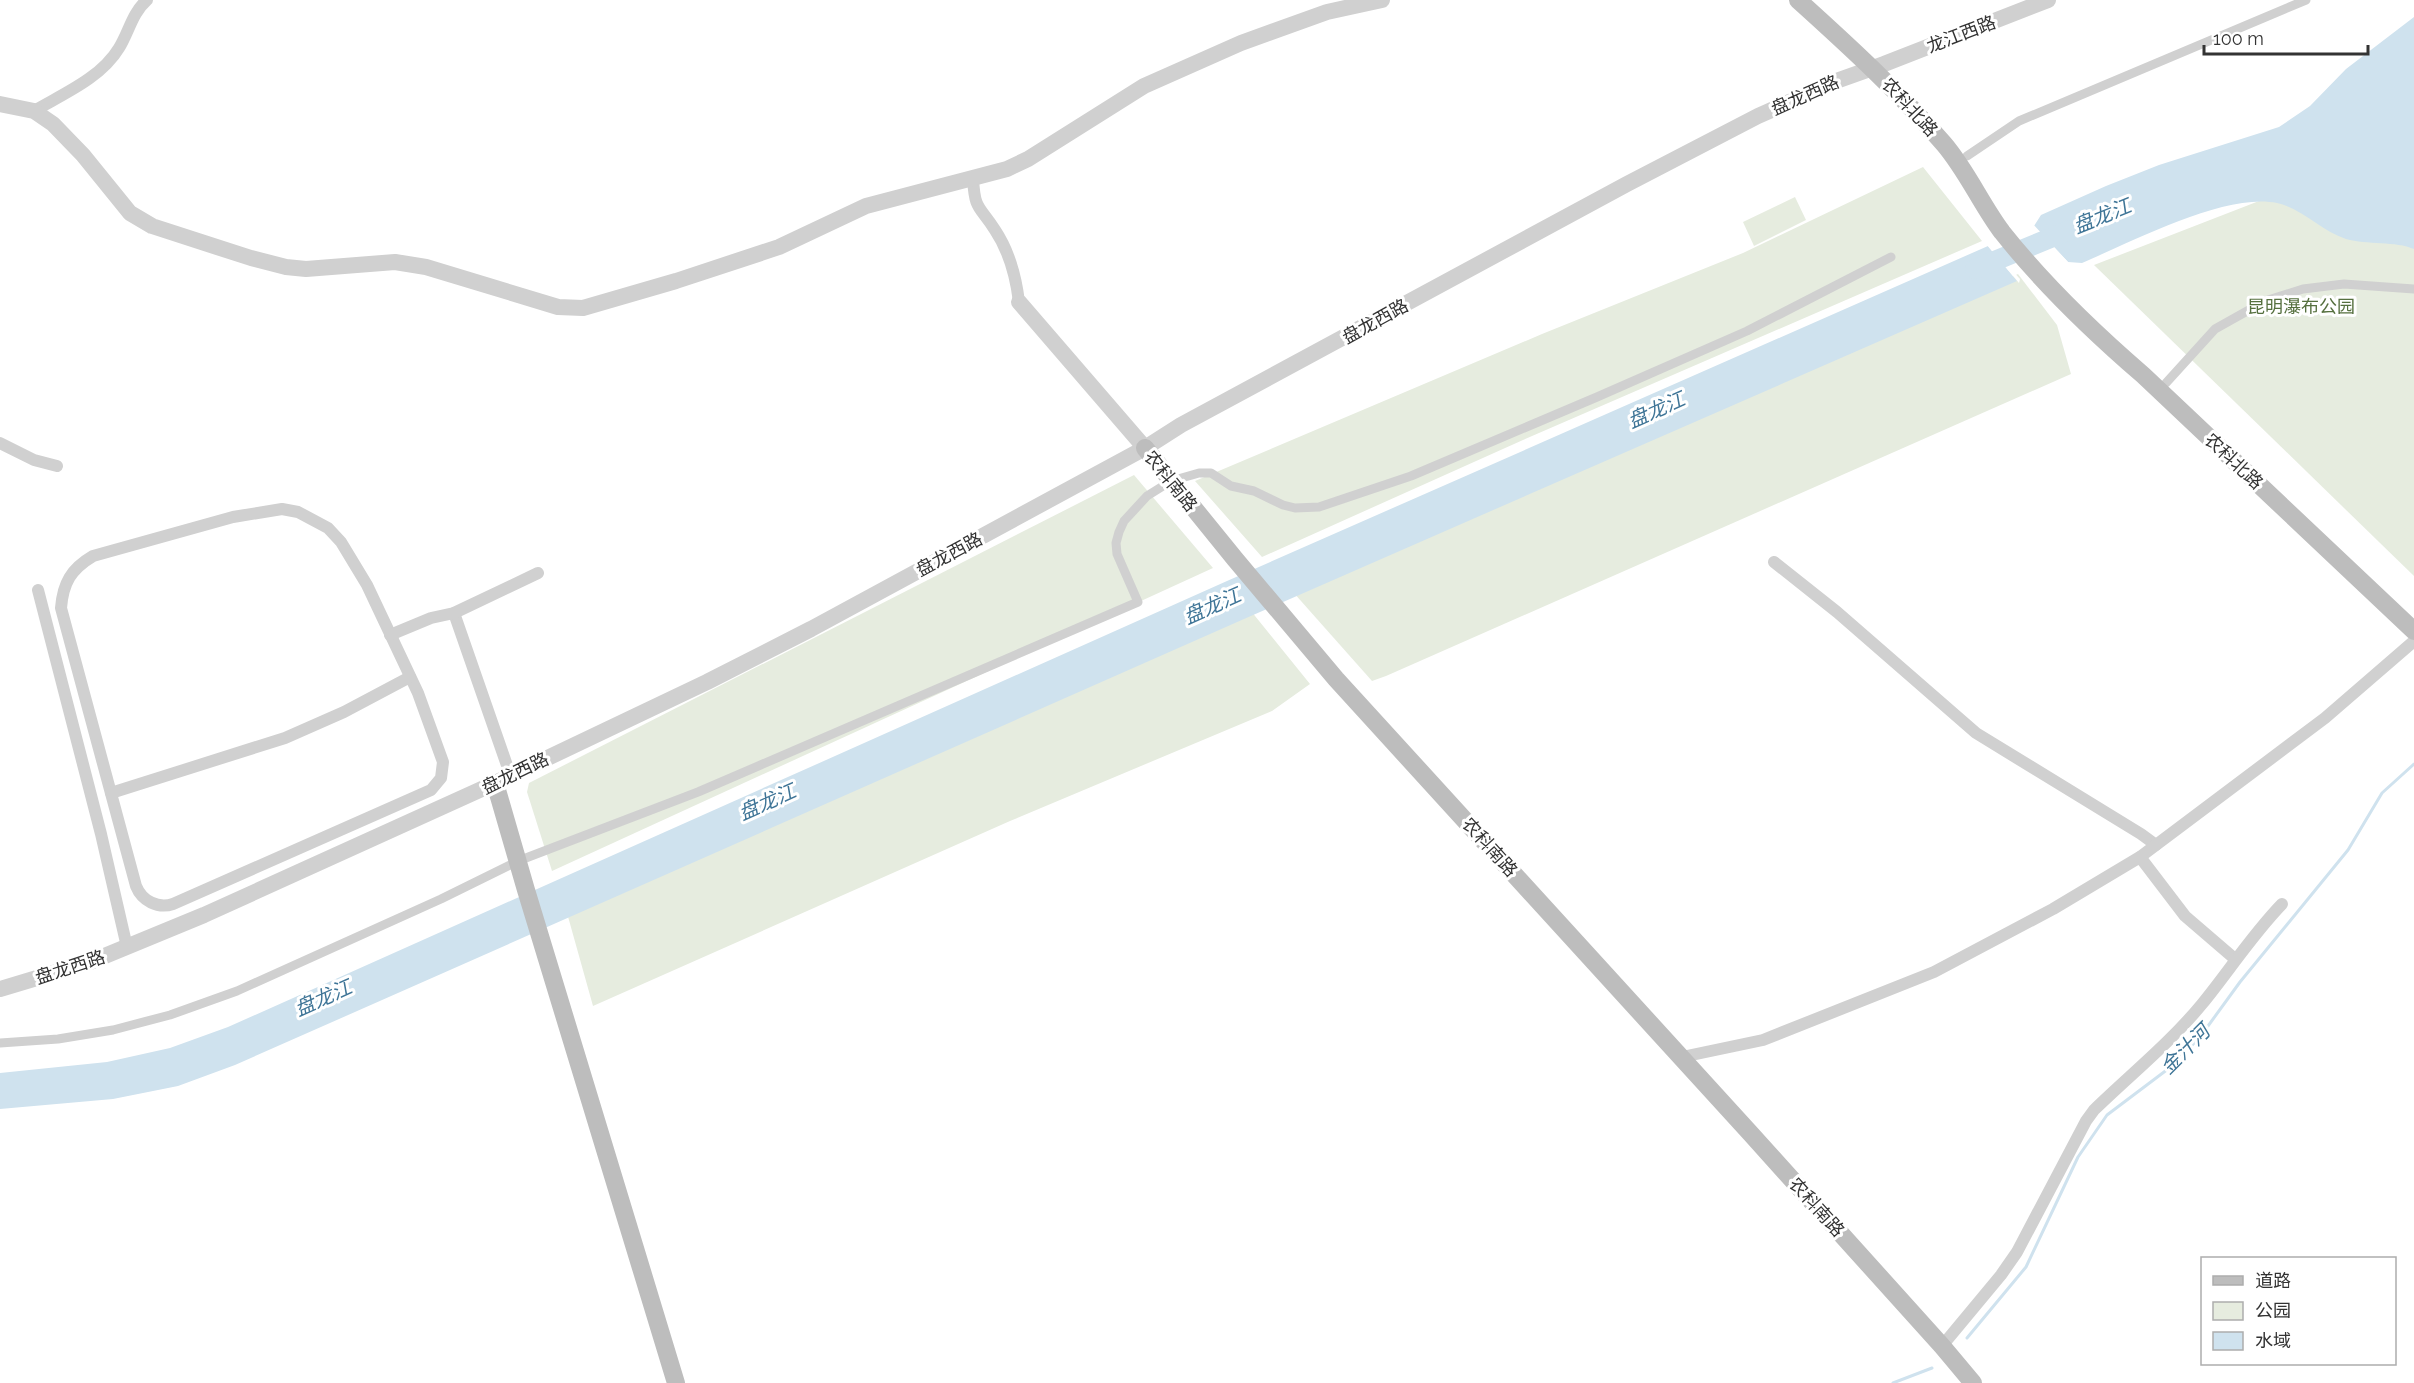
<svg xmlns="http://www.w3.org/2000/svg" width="2414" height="1383" font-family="Raleway,'Noto Sans SC',sans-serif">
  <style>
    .green { fill: #e6ecdf }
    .water { fill: #cfe2ee }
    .pier { fill: #fff }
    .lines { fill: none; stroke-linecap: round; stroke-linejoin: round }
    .stream { stroke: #cfe2ee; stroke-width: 3 }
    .river { stroke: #cfe2ee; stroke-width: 20 }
    .pedestrian { stroke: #d0d0d0; stroke-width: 9 }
    .minor { stroke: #d0d0d0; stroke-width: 12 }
    .tertiary { stroke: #d0d0d0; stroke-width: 16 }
    .secondary { stroke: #bdbdbd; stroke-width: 18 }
    .labels { text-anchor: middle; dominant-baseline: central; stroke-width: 6; stroke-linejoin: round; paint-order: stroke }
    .street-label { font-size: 18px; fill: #333; stroke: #fff }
    .park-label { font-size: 18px; fill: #56703f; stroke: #fff }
    .water-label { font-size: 20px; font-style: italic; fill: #3f7597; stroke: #fff }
  </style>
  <rect width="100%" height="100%" fill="#fff"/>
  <g class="green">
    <polygon points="2414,141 2414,576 2094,265"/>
    <polygon points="1923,167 1982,241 1523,440 1262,557 1195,481 1542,334 1743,253"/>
    <polygon points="1795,197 1806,220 1754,246 1743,222"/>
    <polygon points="2018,274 2057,325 2071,374 1386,676 1372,681 1293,592"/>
    <polygon points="1134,475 1213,568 552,871 527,792 529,783"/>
    <polygon points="1251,611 1310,684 1272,711 1010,821 593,1006 567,913"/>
  </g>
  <g class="water">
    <path d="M2414,17V249C2396,241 2367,245 2346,239C2321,231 2303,209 2277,203C2226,192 2131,242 2082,263L2068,262L2034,226L2041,215L2106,186L2159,165L2279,127L2310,106L2346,69Z"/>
    <polygon points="1988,246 2017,281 1244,619 235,1065 178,1086 113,1099 0,1109 0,1073 107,1062 170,1048 228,1027 1227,581"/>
  </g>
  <g class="pier">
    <polygon points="2032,223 2068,262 2071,265 2066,264 2032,228"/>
    <polygon points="1988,243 2020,279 2019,283 1986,244"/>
  </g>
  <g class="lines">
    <g class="stream">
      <polyline points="1967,1338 2026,1267 2078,1157 2107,1115 2172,1066 2200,1037 2240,982 2348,850 2382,793 2414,764"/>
      <polyline points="1893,1383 1932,1368"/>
    </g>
    <polyline class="river" points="1975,269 2070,230"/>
    <g class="pedestrian">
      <polyline points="1967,156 2019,121 2306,0"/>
      <polyline points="2166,383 2215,329 2265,301 2303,289 2344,284 2414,289"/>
      <polyline points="0,1043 58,1039 113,1030 170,1015 237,991 441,899 518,861 698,792 1138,602 1117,554 1116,543 1119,532 1124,521 1147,496 1171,481 1199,473 1211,473 1231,486 1254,491 1283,505 1295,508 1319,507 1411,476 1597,397 1747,331 1891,257"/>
    </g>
    <g class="minor">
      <path d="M34,111C63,94 101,78 119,48C129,32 132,13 147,0"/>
      <path d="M973,179C975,211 979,205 995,230C1009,251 1016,277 1019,302"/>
      <polyline points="0,443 34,460 57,466"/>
      <path d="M282,509L298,512L328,528L341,542L367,585L418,693L443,762L441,778L431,790L173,904C158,909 142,901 136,886L61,608C63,583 71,569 93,556L233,517Z"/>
      <polyline points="1774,562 1837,612 1976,733 2141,834 2156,845"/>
      <polyline points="38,590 101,834 127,947"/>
      <polyline points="454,613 510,774"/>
      <polyline points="390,635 431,618 454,613 538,573"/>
      <polyline points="111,793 285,738 344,712 410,677"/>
      <polyline points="2140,857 2185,916 2235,959"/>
      <polyline points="1682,1057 1763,1040 1934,972 2053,909 2140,857 2325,718 2414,641"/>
      <path d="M1942,1346L2001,1275L2017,1252L2086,1121L2094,1110C2130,1075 2170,1043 2202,1004C2229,971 2252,935 2282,904"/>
    </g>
    <g class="tertiary">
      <polyline points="0,104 34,111 53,124 83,155 130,213 152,226 251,258 286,267 306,269 395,262 426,267 558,307 583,308 676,281 779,247 866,206 1007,169 1028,159 1144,86 1241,43 1327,12 1382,0"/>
      <polyline points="1019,302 1145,448"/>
      <polyline points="0,989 90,962 204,915 495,783 707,682 811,629 1145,448 1181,425 1627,184 1758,116 1839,80 1884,64 2048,0"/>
    </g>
    <g class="secondary">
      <path d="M1798,0C1849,46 1899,92 1944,144C1967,171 1981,204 2002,232C2044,285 2092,331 2143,375L2414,631"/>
      <polyline points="1145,448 1235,559 1336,679 1751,1134 1942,1346 1973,1383"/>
      <polyline points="495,783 526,890 676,1383"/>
    </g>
  </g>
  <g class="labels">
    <g class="street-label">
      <text transform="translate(1961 34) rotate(-21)">龙江西路</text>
      <text transform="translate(1805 95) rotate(-24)">盘龙西路</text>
      <text transform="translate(1910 107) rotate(47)">农科北路</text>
      <text transform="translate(1375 321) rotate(-29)">盘龙西路</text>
      <text transform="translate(2234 461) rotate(43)">农科北路</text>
      <text transform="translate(1171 481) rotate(51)">农科南路</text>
      <text transform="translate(949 554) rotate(-28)">盘龙西路</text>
      <text transform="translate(515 773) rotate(-26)">盘龙西路</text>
      <text transform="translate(1490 847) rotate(48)">农科南路</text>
      <text transform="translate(70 967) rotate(-18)">盘龙西路</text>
      <text transform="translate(1817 1207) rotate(48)">农科南路</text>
    </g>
    <g class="park-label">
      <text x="2301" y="306">昆明瀑布公园</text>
    </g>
    <g class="water-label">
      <text transform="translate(2102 216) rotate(-22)">盘龙江</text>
      <text transform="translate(1656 410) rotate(-24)">盘龙江</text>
      <text transform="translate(1212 606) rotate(-24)">盘龙江</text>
      <text transform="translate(767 802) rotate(-24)">盘龙江</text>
      <text transform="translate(323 998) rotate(-24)">盘龙江</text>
      <text transform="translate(2185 1049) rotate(-45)">金汁河</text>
    </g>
  </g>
  <rect x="2201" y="1257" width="195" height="108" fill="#ffffff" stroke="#adadad" stroke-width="1.5"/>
  <rect x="2213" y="1276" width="30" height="9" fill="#bdbdbd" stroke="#adadad" stroke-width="1.5"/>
  <text x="2255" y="1287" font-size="18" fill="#333333">道路</text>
  <rect x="2213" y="1302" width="30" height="18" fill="#e6ecdf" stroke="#adadad" stroke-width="1.5"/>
  <text x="2255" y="1317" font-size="18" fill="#333333">公园</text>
  <rect x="2213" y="1332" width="30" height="18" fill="#cfe2ee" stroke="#adadad" stroke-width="1.5"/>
  <text x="2255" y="1347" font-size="18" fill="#333333">水域</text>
  <path d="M2204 45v9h164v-9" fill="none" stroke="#333333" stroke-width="3"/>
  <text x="2213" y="45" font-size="18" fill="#333333" stroke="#ffffff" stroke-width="4.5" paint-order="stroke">100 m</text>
</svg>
